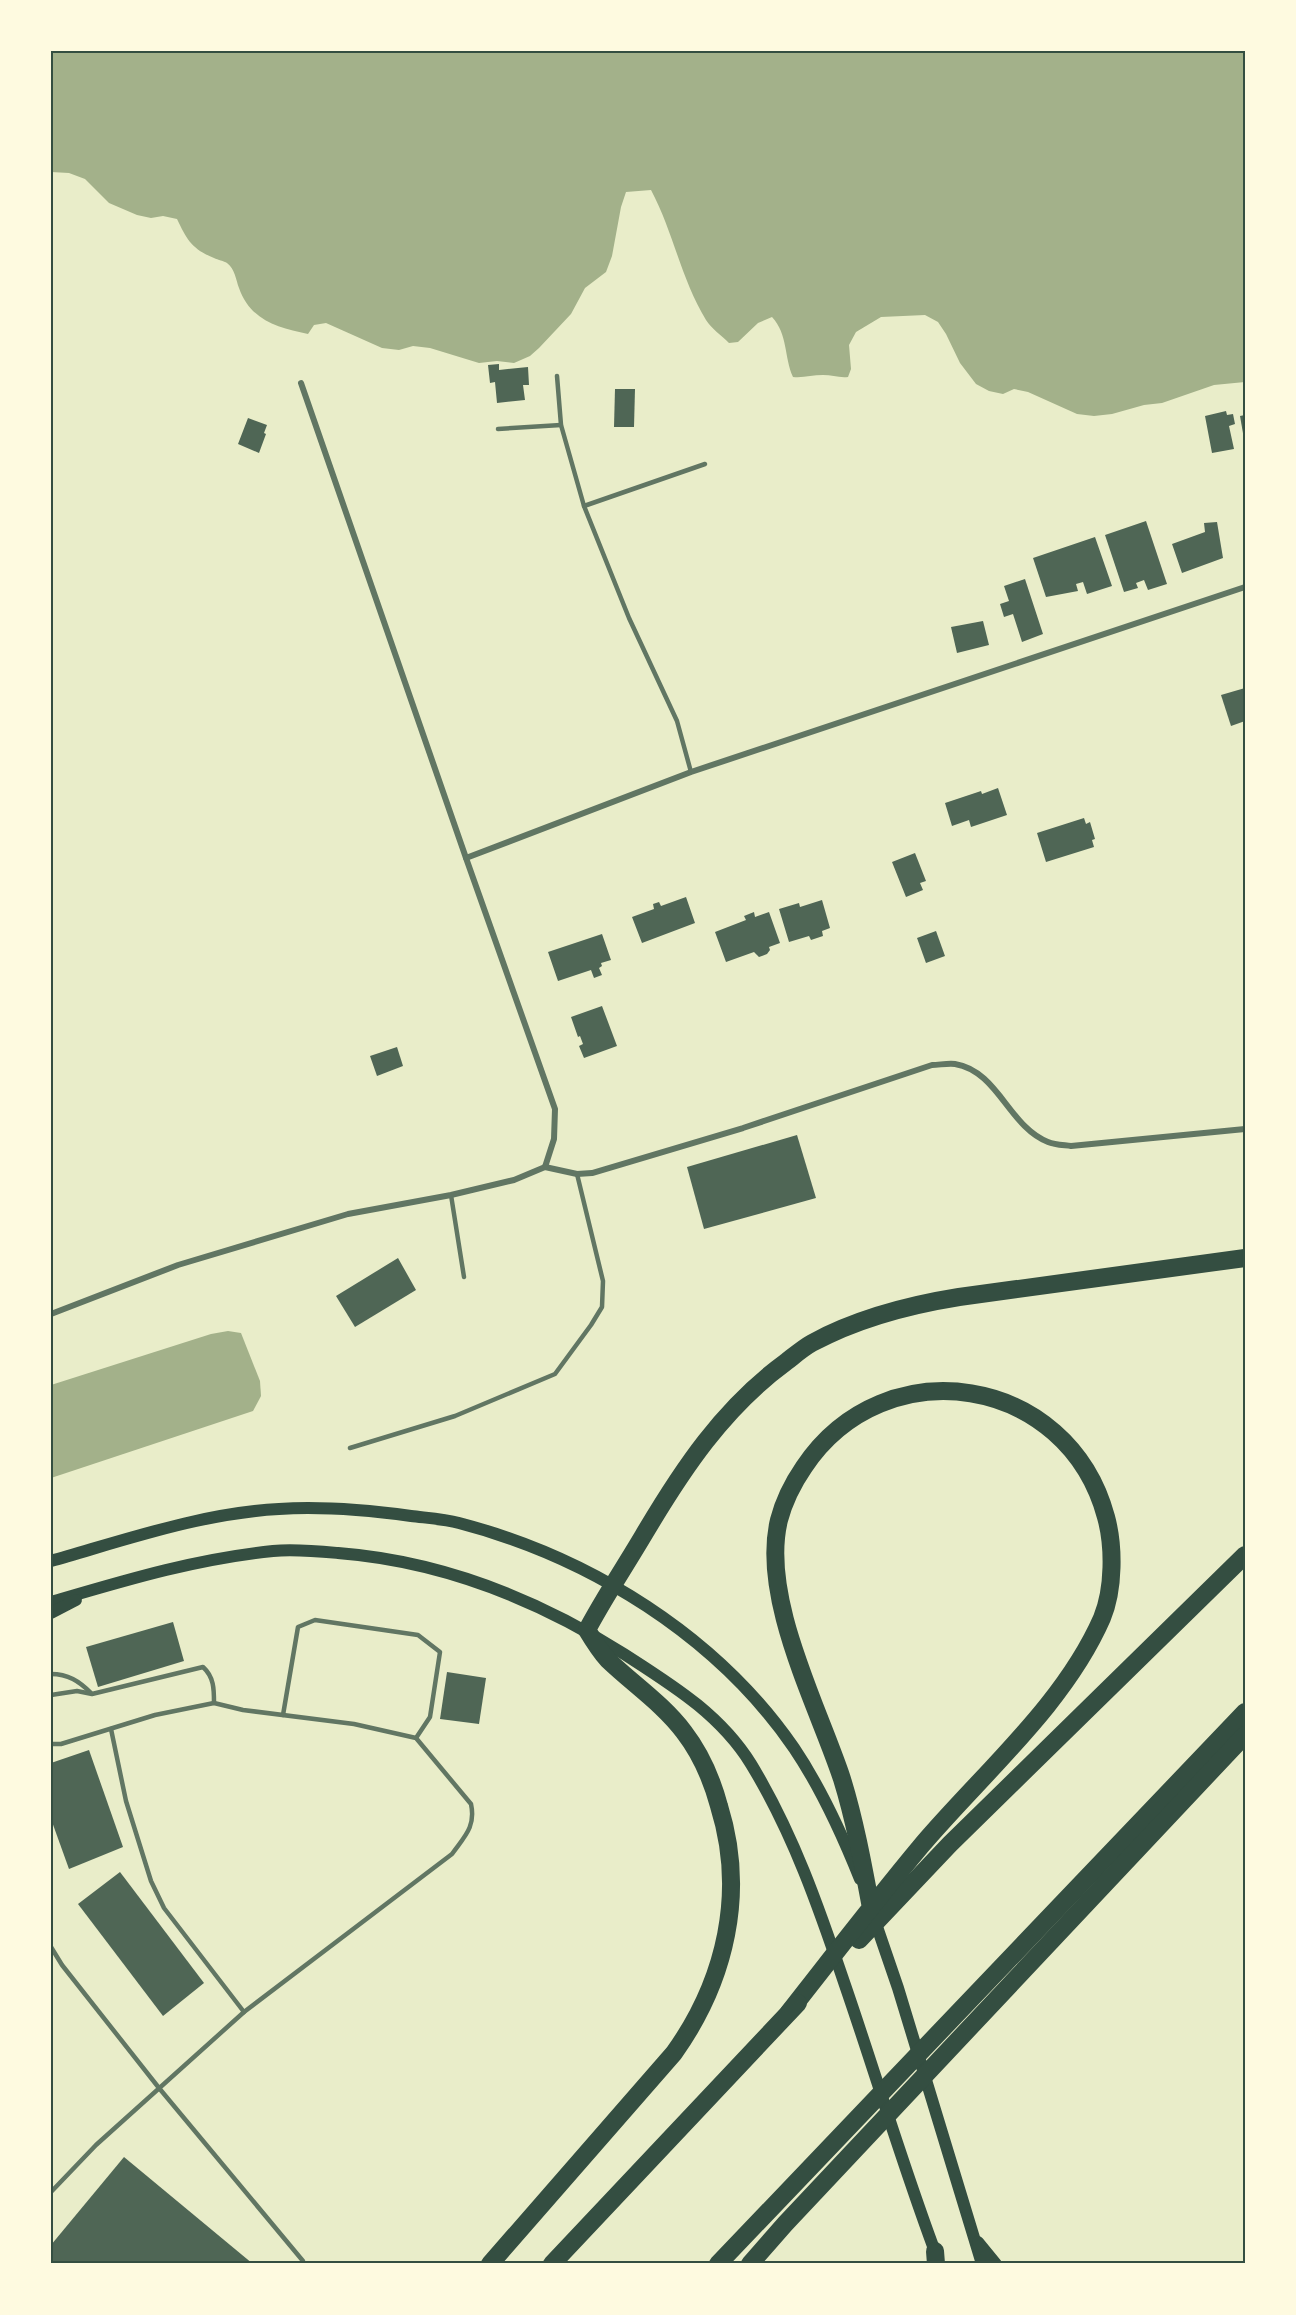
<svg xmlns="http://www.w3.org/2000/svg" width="1296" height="2315" font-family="'Source Sans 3',sans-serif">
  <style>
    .water { fill: #a3b18a }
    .building { fill: #4f6655 }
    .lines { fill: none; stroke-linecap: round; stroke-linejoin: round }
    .service { stroke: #617663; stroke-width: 4.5 }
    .minor { stroke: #617663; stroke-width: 6 }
    .secondary { stroke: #344e41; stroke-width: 12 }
    .motorway { stroke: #344e41; stroke-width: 18 }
    .neatline { fill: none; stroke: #344e41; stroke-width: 2 }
  </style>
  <rect width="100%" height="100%" fill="#e9edc9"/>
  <g class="water">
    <path d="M51,51H1245V382L1214,385L1162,403L1144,405L1112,414L1094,416L1077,414L1028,392L1014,389L1003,394L989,391L976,384L960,363L946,334L938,322L925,315L881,317L856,332L849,345L851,369L848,377C839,378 832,375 823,375C812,375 804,378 793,377C784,357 788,334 772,317L758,323L738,342L729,343C722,336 711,328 706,320C681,279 673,231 651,190L626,192L621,207L612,256L606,272L585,288L571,314L539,348L530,356L514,363L497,361L479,363L430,348L413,346L399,350L382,348L326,323L314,325L308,334C278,328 250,320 239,288C236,280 235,269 227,263C224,261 218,260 214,258C192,249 187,240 177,219L163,216L151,218L137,215L109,203L85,179L69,173L51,172Z"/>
    <polygon points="228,1331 241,1333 260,1381 261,1396 253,1411 51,1478 51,1385 211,1334"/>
  </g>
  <g class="building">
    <polygon points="499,364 499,370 528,367 529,385 523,385 525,400 497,403 495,382 490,383 488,365"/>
    <polygon points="615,389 635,389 634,427 614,427"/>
    <polygon points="1226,411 1227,415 1233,414 1235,424 1229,426 1234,449 1212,453 1205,416"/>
    <polygon points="1245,415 1245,438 1244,439 1240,416"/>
    <polygon points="248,418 267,425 264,433 266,434 259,453 238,444"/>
    <polygon points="1146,521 1167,584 1148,590 1144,580 1136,583 1138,588 1124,592 1105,535"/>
    <polygon points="1217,522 1223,558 1182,573 1172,544 1205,532 1204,523"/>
    <polygon points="1095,537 1112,586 1087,594 1083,582 1076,584 1078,591 1046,597 1033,558"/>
    <polygon points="1025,579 1043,634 1022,642 1013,614 1004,617 1000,604 1009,601 1004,586"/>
    <polygon points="983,621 989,645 957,653 951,627"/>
    <polygon points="1245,688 1245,721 1231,726 1221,695"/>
    <polygon points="998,788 1007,815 971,827 969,820 952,826 945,803 981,791 982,794"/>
    <polygon points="1084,818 1086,824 1090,822 1095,839 1092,840 1094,847 1046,862 1037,833"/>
    <polygon points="915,853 926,881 920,883 923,890 906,897 892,862"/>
    <polygon points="686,897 695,923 642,943 632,917 654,909 653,904 659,902 661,906"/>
    <polygon points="822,900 830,928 822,931 823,936 811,940 809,936 789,942 779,909 799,903 800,907"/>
    <polygon points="754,912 755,917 769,912 780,943 769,947 770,950 767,954 759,957 754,952 726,962 715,932 746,920 744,916"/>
    <polygon points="936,931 945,956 926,963 917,938"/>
    <polygon points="602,934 611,960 601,963 602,966 599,968 602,975 594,978 591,970 558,981 548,952"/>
    <polygon points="602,1006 617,1046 584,1058 579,1046 583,1044 580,1036 578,1037 571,1017"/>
    <polygon points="397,1047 403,1066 377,1076 370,1056"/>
    <polygon points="797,1135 816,1198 704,1229 687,1167"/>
    <polygon points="398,1258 416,1290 355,1327 336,1296"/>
    <polygon points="173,1622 184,1661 98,1687 86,1647"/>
    <polygon points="447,1672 486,1678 479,1724 440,1719"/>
    <polygon points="89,1750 123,1847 69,1869 51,1819 51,1763"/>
    <polygon points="120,1872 204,1983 163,2016 78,1904"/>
    <polygon points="124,2157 253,2264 51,2264 51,2245"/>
  </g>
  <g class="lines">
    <g class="service">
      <polyline points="557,376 561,425 584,506 629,618 677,721 691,772"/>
      <polyline points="498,429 561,425"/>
      <polyline points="584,506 705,464"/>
      <polyline points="451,1195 464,1277"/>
      <polyline points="350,1448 455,1416 555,1374 591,1325 602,1307 603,1281 577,1174"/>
      <path d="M51,1674C68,1674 79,1681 91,1693"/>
      <path d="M51,1695L77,1691L92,1694L203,1667C214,1677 214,1689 214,1703"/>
      <polyline points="283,1715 298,1627 315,1620 418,1635 440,1652 430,1717 416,1738"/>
      <polyline points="111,1729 126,1801 151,1881 164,1908 244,2012"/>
      <path d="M51,1744H61L155,1715L214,1703L243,1710L354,1724L416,1738L471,1804C476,1827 464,1837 452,1854L244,2012L96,2145L51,2192"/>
      <polyline points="51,1947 62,1965 159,2088 303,2261 302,2264"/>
    </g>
    <g class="minor">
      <polyline points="301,383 466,858 555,1109 554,1139 545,1167"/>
      <polyline points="466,858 691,772 1245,587"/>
      <path d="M545,1167L577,1174L592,1173L743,1128L932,1065C939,1065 948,1063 955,1064C998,1071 1009,1127 1048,1142C1055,1145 1064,1145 1071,1146L1245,1129"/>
      <polyline points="51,1314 178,1265 348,1214 451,1195 514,1180 545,1167"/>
    </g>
    <g class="secondary">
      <path d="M51,1561C125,1540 202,1513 279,1509C324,1506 367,1510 411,1516C427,1518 444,1519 459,1523C590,1557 717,1636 794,1748C821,1788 842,1834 860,1879"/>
      <path d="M51,1602C126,1580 195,1559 273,1551C295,1549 316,1551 338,1553C441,1561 537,1599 624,1654C672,1685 720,1714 751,1764C793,1833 819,1908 845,1985C876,2075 903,2167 937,2257"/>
      <polyline points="51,1613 76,1600"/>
      <polyline points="874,1918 898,1988 982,2264"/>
      <polyline points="978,2242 996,2264"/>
    </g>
    <g class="motorway">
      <polyline points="859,1940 950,1844 1245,1555"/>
      <path d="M789,2012C833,1956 876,1900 921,1846C982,1774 1064,1705 1102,1618C1114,1589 1114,1546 1106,1517C1068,1375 885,1346 804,1467C793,1483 784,1501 779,1520C760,1598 818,1706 842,1779C855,1821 863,1865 871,1908"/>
      <polyline points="935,2251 936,2264"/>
      <path d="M490,2264L674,2053C726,1980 746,1892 719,1806C712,1780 701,1754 684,1732C663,1704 633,1684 608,1660C600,1651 593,1640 587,1630C604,1598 624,1568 643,1536C682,1470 723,1408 786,1362C795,1355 803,1348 812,1343C858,1318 909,1305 959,1297L1245,1258"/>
      <polyline points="552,2264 798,2003"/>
      <polyline points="718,2264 1245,1712"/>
      <polyline points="750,2264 785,2224 1245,1735"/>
    </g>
  </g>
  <rect width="1296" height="2315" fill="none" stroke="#fefae0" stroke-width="105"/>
  <rect x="52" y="52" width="1192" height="2210" class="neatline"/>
</svg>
